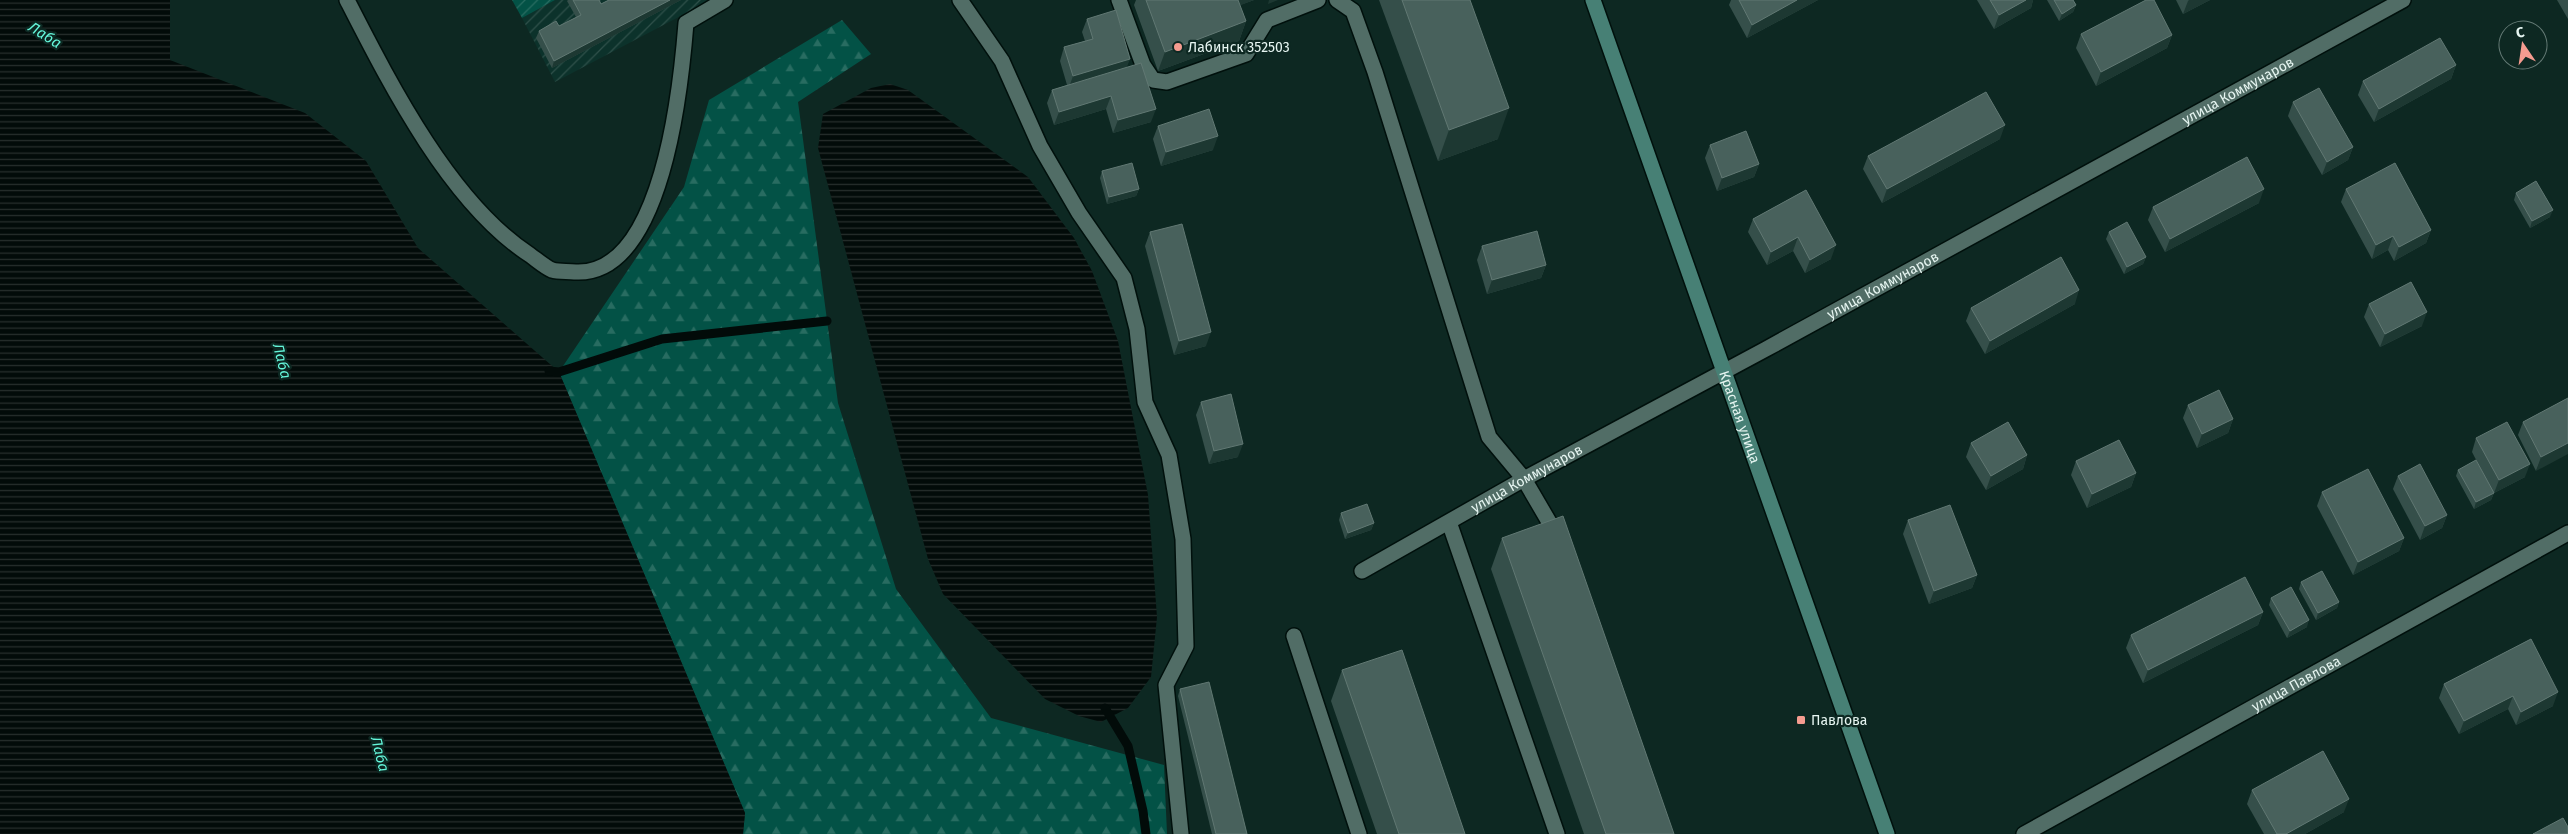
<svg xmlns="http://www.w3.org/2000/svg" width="2568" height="834" font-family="'Fira Sans',sans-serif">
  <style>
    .industrial { fill: url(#industrial-furrows) }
    .forest { fill: url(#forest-firs) }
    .garden { fill: url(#garden-furrows) }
    .water { fill: url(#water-rules) }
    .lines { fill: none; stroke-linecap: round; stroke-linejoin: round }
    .stream { stroke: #020b09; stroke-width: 9 }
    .lane-casing { stroke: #00100c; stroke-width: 18 }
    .street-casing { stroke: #00100c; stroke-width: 18 }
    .secondary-casing { stroke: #00100c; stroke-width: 18 }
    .lane { stroke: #516d66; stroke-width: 15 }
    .street { stroke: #516d66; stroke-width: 15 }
    .secondary { stroke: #478075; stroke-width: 15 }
    .wall { fill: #354f4a }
    .shaded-wall { fill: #1d3832 }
    .building { fill: #48615c; stroke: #617873 }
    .poi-dot { fill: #f59c90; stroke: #0d2822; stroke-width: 2 }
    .labels { text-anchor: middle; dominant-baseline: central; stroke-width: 4.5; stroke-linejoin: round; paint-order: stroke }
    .poi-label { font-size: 14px; fill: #e6f5f1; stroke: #0d2822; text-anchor: start }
    .street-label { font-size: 14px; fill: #e6f5f1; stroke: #0d2822 }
    .water-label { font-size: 15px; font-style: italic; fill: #64f6da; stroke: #0d2822 }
  </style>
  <defs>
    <pattern id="industrial-furrows" width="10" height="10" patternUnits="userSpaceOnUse" patternTransform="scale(1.25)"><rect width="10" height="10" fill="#0c322b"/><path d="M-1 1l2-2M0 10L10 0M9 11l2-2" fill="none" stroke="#2f504a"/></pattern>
    <pattern id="forest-firs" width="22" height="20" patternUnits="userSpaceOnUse" patternTransform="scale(1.25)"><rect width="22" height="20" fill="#035246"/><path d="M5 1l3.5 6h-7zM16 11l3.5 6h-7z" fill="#286c61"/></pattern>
    <pattern id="garden-furrows" width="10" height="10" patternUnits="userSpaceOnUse" patternTransform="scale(1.25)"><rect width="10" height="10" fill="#035246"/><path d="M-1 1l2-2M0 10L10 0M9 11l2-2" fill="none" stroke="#286c61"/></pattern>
    <pattern id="water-rules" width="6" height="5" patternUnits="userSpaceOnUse" patternTransform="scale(1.25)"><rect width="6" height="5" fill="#020b09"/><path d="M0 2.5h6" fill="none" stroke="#272f2d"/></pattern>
  </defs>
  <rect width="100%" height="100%" fill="#0d2822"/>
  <polygon class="industrial" points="555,0 711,0 555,82 522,18"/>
  <polygon class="forest" points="842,20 871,54 798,102 838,403 896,589 991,718 1164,765 1167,834 743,834 745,813 559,372 684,187 709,100"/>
  <polygon class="garden" points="512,0 555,0 522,18"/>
  <g class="water">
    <polygon points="0,0 170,0 170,60 305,113 366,161 418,248 559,372 745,813 743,834 0,834"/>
    <polygon points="890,84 908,90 1028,177 1074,238 1092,271 1118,341 1148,495 1157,617 1151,677 1128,708 1101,722 1079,716 1045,699 943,594 928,559 818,148 823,114 871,88"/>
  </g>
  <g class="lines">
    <g class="stream">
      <polyline points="549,371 559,372 662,339 827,321"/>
      <polyline points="1105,708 1128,746 1143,811 1146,834"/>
    </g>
    <defs>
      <g id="lane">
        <path d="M347,0C390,84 450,203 530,255C537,260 545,267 552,270C559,272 568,271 575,272C663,277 681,86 686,23L725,0"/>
        <polyline points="960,0 1002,61 1040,146 1079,213 1124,278 1137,329 1145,402 1169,455 1183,539 1186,646 1166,685 1181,834"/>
        <polyline points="1119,0 1143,65 1153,80 1167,82 1246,54 1267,20 1318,0"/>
        <polyline points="1337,0 1353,11 1375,72 1489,437 1524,479 1559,539"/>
        <polyline points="1449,522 1557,834"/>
        <polyline points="1294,636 1359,834"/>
      </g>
      <g id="street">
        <path id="s1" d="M1362,571L1524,479L1766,349L2403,0"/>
        <path id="s2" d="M2024,834L2568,533"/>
      </g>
      <g id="secondary">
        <path id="s3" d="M1593,0L1887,834"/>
      </g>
    </defs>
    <use href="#lane" class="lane-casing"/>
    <use href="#street" class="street-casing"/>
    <use href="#secondary" class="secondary-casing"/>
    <use href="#lane" class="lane"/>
    <use href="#street" class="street"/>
    <use href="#secondary" class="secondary"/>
  </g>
  <g class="wall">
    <polygon points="568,0 599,0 601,4 609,0 681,0 552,68 536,38 539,31 559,26 576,17 567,1"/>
    <polygon points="1136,0 1254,0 1240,5 1246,21 1239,41 1158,71 1134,5"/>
    <polygon points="1379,0 1470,0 1498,139 1438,161"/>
    <polygon points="1731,0 1818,0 1747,38 1729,5"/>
    <polygon points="1977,0 2033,0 2031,8 1994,29"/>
    <polygon points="2047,0 2073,0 2076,5 2073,12 2059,21"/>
    <polygon points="2176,0 2210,0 2183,14"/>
    <polygon points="2557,0 2568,0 2568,19"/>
    <polygon points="1087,19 1127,67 1151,122 1113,133 1106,109 1054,125 1047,103 1052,90 1067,85 1060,61 1064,47 1085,41 1082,32"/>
    <polygon points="2081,34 2172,35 2167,48 2096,86 2076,48"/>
    <polygon points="2456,65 2451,79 2374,122 2358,95 2363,81"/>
    <polygon points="2293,102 2353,147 2348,160 2322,175 2288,116"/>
    <polygon points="1158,126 1213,150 1161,166 1153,139"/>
    <polygon points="2000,139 1882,203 1863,169 1868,156"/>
    <polygon points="1710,145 1759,164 1754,177 1717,191 1705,158"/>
    <polygon points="1102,171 1139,189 1136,196 1107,204 1100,178"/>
    <polygon points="2346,189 2431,230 2426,243 2394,261 2388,250 2372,259 2341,202"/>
    <polygon points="1806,190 1831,259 1805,273 1793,251 1767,265 1748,232 1753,219"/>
    <polygon points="2516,193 2550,217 2530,228 2514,200"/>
    <polygon points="2259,203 2165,252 2148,220 2153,207"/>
    <polygon points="1150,232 1206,346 1174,355 1145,246"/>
    <polygon points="2109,232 2146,257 2143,264 2124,274 2106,239"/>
    <polygon points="1482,246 1546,265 1541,278 1487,294 1477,260"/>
    <polygon points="2075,304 1985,354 1966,321 1971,308"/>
    <polygon points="2369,304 2422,326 2380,347 2364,317"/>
    <polygon points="2568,398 2536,471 2518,435 2523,422"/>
    <polygon points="1201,402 1238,457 1209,464 1196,415"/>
    <polygon points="2188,405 2233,419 2228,433 2197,448 2183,418"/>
    <polygon points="2476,438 2525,477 2494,493 2491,500 2474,509 2456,476 2458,470 2487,481 2472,452"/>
    <polygon points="1971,443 2027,455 2023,469 1986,490 1966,457"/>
    <polygon points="2076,461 2136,473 2131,487 2087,508 2071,475"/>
    <polygon points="2398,476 2447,515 2442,528 2420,540 2393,489"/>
    <polygon points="2322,492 2404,538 2399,551 2353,575 2317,506"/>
    <polygon points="1341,513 1374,523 1371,530 1345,539 1339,520"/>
    <polygon points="1908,520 1977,575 1972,588 1929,604 1903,534"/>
    <polygon points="1502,538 1674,834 1584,834 1491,569"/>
    <polygon points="2301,582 2339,602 2337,608 2316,620 2299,589"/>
    <polygon points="2271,598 2307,627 2287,638 2269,605"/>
    <polygon points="2263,612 2258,625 2143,683 2126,648 2131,635"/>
    <polygon points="2531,639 2553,706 2516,725 2508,709 2459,734 2439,698 2444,684"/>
    <polygon points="1342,670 1465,834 1377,834 1331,701"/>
    <polygon points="1180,689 1247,834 1212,834 1178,696"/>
    <polygon points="2252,790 2344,812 2305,834 2264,834 2247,804"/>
  </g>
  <g class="shaded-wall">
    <polygon points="670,0 681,0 552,68 554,61"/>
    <polygon points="1231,0 1254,0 1228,10"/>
    <polygon points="1269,0 1278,0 1268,4"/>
    <polygon points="1797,0 1818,0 1747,38 1752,25"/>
    <polygon points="2026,0 2033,0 2031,8 1994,29 1999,15"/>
    <polygon points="2189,0 2210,0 2183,14 2188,1"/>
    <polygon points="2076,5 2073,12 2059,21 2062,14"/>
    <polygon points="1246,21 1239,41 1158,71 1165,52"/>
    <polygon points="2172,35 2167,48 2096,86 2101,72"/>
    <polygon points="1130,59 1125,72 1068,90 1073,76"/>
    <polygon points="2456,65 2451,79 2374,122 2379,109"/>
    <polygon points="1111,96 1106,109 1054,125 1059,112"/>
    <polygon points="1509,108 1498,139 1438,161 1449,130"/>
    <polygon points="1156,109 1151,122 1113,133 1118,120"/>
    <polygon points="2005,125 2000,139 1882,203 1887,189"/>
    <polygon points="1218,136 1213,150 1161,166 1166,152"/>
    <polygon points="2353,147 2348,160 2322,175 2327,162"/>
    <polygon points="1759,164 1754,177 1717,191 1722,178"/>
    <polygon points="1139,189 1136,196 1107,204 1109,197"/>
    <polygon points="2264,189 2259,203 2165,252 2170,239"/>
    <polygon points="2553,210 2550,217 2530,228 2532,221"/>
    <polygon points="2431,230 2426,243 2394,261 2399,247"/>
    <polygon points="2393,236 2388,250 2372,259 2376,245"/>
    <polygon points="1798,237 1793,251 1767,265 1771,252"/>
    <polygon points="1836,245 1831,259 1805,273 1810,260"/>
    <polygon points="2146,257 2143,264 2124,274 2127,267"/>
    <polygon points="1546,265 1541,278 1487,294 1492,280"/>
    <polygon points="2079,290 2075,304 1985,354 1990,341"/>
    <polygon points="2427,312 2422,326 2380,347 2385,334"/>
    <polygon points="1211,332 1206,346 1174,355 1179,341"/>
    <polygon points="2233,419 2228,433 2197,448 2202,434"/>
    <polygon points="2568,443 2568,454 2536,471 2541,457"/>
    <polygon points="1243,444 1238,457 1209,464 1214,451"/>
    <polygon points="2027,455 2023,469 1986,490 1991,476"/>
    <polygon points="2530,464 2525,477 2494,493 2499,480"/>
    <polygon points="2136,473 2131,487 2087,508 2092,494"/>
    <polygon points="2494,493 2491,500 2474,509 2476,502"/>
    <polygon points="2447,515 2442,528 2420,540 2425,526"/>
    <polygon points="1374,523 1371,530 1345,539 1348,533"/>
    <polygon points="2404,538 2399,551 2353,575 2358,562"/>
    <polygon points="1977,575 1972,588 1929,604 1934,591"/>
    <polygon points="2339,602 2337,608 2316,620 2318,613"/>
    <polygon points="2263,612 2258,625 2143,683 2148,670"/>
    <polygon points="2309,620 2307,627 2287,638 2290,631"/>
    <polygon points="2558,692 2553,706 2516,725 2521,712"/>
    <polygon points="2513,696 2508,709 2459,734 2464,721"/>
    <polygon points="2349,799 2344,812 2305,834 2286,834"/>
  </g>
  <g class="building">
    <polygon points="573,0 599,0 601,4 609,0 670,0 554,61 539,31 556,21 559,26 581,15"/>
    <polygon points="1146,0 1238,0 1246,21 1165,52"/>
    <polygon points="1402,0 1470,0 1509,108 1449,130"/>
    <polygon points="1739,0 1797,0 1752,25"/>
    <polygon points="1990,0 2026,0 1999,15"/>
    <polygon points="2054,0 2073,0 2076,5 2062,14"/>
    <polygon points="2146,0 2154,0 2172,35 2101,72 2081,34"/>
    <polygon points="1116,10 1130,59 1073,76 1064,47 1093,39 1087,19"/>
    <polygon points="2440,38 2456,65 2379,109 2363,81"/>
    <polygon points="1141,63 1156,109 1118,120 1111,96 1059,112 1052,90"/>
    <polygon points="2319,88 2353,147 2327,162 2293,102"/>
    <polygon points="1986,92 2005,125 1887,189 1868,156"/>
    <polygon points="1209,109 1218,136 1166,152 1158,126"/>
    <polygon points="1746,131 1759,164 1722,178 1710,145"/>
    <polygon points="2247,157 2264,189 2170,239 2153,207"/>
    <polygon points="1132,163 1139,189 1109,197 1102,171"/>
    <polygon points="2395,163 2431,230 2399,247 2393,236 2376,245 2346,189"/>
    <polygon points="2536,181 2553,210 2532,221 2516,193"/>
    <polygon points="1806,190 1836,245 1810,260 1798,237 1771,252 1753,219"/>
    <polygon points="2127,222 2146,257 2127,267 2109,232"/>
    <polygon points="1182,224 1211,332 1179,341 1150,232"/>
    <polygon points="1537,231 1546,265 1492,280 1482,246"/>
    <polygon points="2061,257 2079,290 1990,341 1971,308"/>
    <polygon points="2411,282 2427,312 2385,334 2369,304"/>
    <polygon points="2219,390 2233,419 2202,434 2188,405"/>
    <polygon points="1231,394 1243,444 1214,451 1201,402"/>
    <polygon points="2568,398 2568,443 2541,457 2523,422"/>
    <polygon points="2008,422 2027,455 1991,476 1971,443"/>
    <polygon points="2507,422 2530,464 2499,480 2476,438"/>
    <polygon points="2119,440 2136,473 2092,494 2076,461"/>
    <polygon points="2476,460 2494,493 2476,502 2458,470"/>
    <polygon points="2420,464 2447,515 2425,526 2398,476"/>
    <polygon points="2368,469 2404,538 2358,562 2322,492"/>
    <polygon points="1367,504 1374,523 1348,533 1341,513"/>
    <polygon points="1950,505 1977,575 1934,591 1908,520"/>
    <polygon points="1563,516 1674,834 1606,834 1502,538"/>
    <polygon points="2322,571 2339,602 2318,613 2301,582"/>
    <polygon points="2245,577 2263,612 2148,670 2131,635"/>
    <polygon points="2291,587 2309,620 2290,631 2271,598"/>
    <polygon points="2531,639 2558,692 2521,712 2513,696 2464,721 2444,684"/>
    <polygon points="1402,650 1465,834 1399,834 1342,670"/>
    <polygon points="1209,682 1247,834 1216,834 1180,689"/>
    <polygon points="2323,751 2349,799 2286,834 2277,834 2252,790"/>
    <polygon points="2563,818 2568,827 2568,834 2533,834"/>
  </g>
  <g class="poi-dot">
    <circle cx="1178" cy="47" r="5"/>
    <rect x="1796" y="715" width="10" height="10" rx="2.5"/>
  </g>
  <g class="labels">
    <g class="poi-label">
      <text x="1188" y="47">Лабинск 352503</text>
      <text x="1811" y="720">Павлова</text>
    </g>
    <g class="street-label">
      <text stroke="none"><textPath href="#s1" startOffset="999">улица Коммунаров</textPath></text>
      <text stroke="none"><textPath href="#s1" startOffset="594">улица Коммунаров</textPath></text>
      <text stroke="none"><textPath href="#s3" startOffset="442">Красная улица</textPath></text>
      <text stroke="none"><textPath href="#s1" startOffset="189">улица Коммунаров</textPath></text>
      <text stroke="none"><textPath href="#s2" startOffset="311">улица Павлова</textPath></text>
    </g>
    <g class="water-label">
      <text transform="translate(45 35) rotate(32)">Лаба</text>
      <text transform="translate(282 361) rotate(76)">Лаба</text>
      <text transform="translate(380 754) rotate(76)">Лаба</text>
    </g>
  </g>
  <g transform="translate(2523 45) rotate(347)"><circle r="24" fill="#0d2822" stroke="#647a75"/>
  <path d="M0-4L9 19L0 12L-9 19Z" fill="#f59c90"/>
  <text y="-8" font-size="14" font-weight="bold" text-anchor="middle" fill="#e6f5f1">С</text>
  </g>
</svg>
